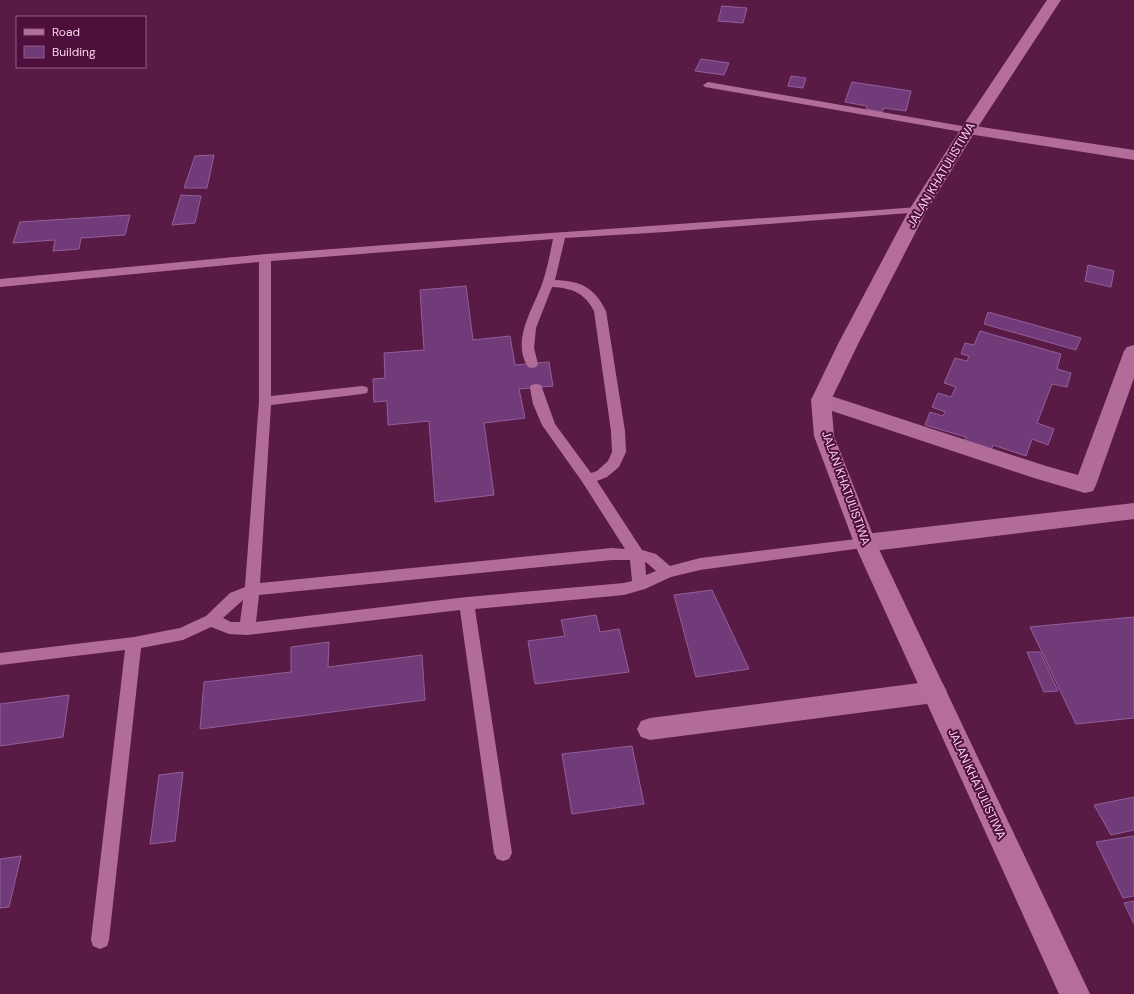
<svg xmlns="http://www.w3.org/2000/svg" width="1134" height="994" font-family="'DM Sans',sans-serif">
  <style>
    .building { fill: #713b7a; stroke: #925f9a }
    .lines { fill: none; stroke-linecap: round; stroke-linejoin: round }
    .lane { fill: #b26c99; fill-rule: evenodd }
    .street { fill: #b26c99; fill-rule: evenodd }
    .secondary { fill: #b56e9c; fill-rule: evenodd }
    .labels { text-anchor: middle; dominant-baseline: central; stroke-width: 4; stroke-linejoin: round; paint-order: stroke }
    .street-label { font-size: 12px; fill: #fbd4eb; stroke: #4e0f3c }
  </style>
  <rect width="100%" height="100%" fill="#591b46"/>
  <g class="building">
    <polygon points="722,6 747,8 743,23 718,21"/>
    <polygon points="701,59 729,63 724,75 695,71"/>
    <polygon points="791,76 806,78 803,88 788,86"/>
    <polygon points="852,82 911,91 906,111 884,108 882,112 866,109 867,106 845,102"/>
    <polygon points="214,155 207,188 184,188 195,156"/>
    <polygon points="181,195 201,196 195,223 172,225"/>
    <polygon points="130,215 125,235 81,238 79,249 53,251 55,240 13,243 20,222"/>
    <polygon points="1088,265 1114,271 1111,287 1085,281"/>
    <polygon points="466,286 473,340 510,336 515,365 549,362 553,386 519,389 525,418 484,423 494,495 435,502 429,421 388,425 387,401 374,402 373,379 385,378 384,353 424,350 420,290"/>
    <polygon points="988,312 1081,338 1076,350 984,324"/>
    <polygon points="980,331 1061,354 1057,369 1071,373 1067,387 1052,384 1037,423 1054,429 1048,445 1032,439 1026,456 993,445 990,453 963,444 966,437 925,425 930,412 943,416 945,412 932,407 938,393 951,397 956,387 944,383 955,358 967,361 969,356 961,354 965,343 974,345"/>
    <polygon points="712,590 749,669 696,677 674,595"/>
    <polygon points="596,615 600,632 619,629 629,672 535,684 528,641 565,636 561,620"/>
    <polygon points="1134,617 1134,718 1076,724 1030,627"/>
    <polygon points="329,642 328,667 422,655 425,700 200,729 204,682 291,672 291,647"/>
    <polygon points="1027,652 1040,652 1058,691 1044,692"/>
    <polygon points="69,695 63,737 0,746 0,704"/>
    <polygon points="632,746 644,804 572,814 562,754"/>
    <polygon points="183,772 175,841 150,844 159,775"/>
    <polygon points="1134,797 1134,830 1111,835 1094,805"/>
    <polygon points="1134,836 1134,896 1123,898 1096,842"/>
    <polygon points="21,856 9,907 0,908 0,859"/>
    <polygon points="1134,901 1134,924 1124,903"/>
  </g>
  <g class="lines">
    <g class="lane">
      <polygon points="708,82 968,127 973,130 968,133 705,87 703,85"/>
      <path d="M918,207L922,208L923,210L922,212L665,232L565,238L555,280C581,281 594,287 606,311L625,431L626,452L619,467L607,477L597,481L642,550L656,554L670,566L700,558L865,538L870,539L872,543L870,547L700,570L671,577L645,589L624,595L475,609L512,853L509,859L503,861L497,859L494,853L460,610L247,635L229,634L211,627L183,640L141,648L109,940L107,946L100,949L93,946L91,940L125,650L0,665V653L134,637L180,628L206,616L230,593L245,587L259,401V262L0,287V279C89,271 178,262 267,254C484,237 701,223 918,207ZM553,239C550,254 547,270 542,284C533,309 511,341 528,367L532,368L536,367L538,364L534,348L536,328L552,287C572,288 585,293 594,311L611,431L612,452L608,461L597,471L591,473L555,424L541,385L536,384L531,385L530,388L533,404L542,425L583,483L625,549L612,548L260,583L271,405L362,394L367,393L368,390L367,387L362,386L271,396V261ZM612,560H630L632,581L624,583L467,597L256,622L259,595ZM645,562L647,563L656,571L646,575ZM243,600L240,622H231L223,618Z"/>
    </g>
    <g class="street">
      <polygon points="968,125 1134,150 1134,160 962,133 960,130 962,127"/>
      <polygon points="1134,345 1134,378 1096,485 1093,491 1085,493 1034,478 814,405 811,400 814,395 821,393 828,395 1046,466 1078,475 1124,351 1127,347"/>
      <polygon points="1134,503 1134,519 865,552 857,549 854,543 857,537 865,534"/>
      <polygon points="934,681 943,684 947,692 943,700 934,703 650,740 641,737 637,729 641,721 650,718"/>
    </g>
    <polygon class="secondary" points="1047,0 1061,0 976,130 927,210 858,344 831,400 834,436 876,543 1090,994 1059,994 854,543 814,436 811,400 838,344 909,210 960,130"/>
  </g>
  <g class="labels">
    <g class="street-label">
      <text transform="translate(941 175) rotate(-59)">JALAN KHATULISTIWA</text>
      <text transform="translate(846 488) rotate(70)">JALAN KHATULISTIWA</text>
      <text transform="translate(977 784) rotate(65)">JALAN KHATULISTIWA</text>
    </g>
  </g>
  <rect x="16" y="16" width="130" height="52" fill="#4e0f3c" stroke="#935e82"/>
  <rect x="24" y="29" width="20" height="6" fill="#b56e9c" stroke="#935e82"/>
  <text x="52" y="36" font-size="12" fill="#fbd4eb">Road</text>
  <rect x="24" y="46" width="20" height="12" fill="#713b7a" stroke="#935e82"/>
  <text x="52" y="56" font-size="12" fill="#fbd4eb">Building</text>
</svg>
